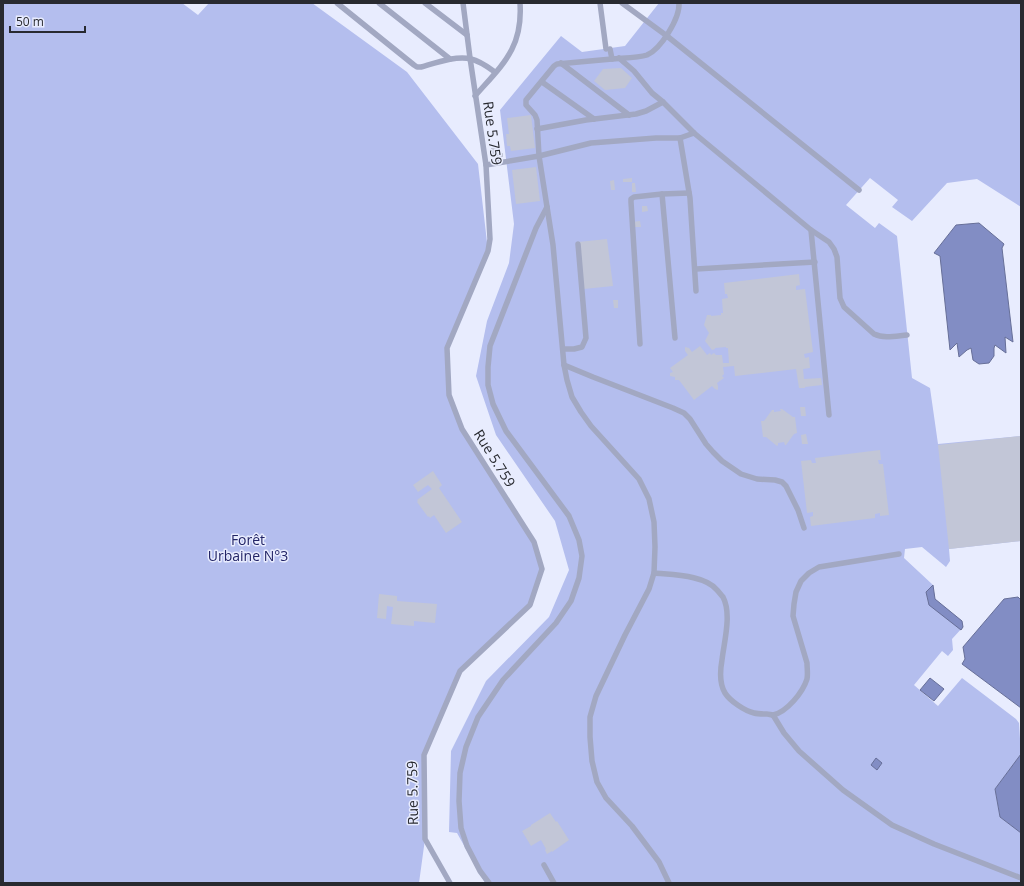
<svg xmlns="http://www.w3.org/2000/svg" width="1024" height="886" font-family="'Open Sans',sans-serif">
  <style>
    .green { fill: #b4beee }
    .water { fill: #828dc4; stroke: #676f98 }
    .building { fill: #c2c6d7 }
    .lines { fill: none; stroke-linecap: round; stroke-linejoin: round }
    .lane { stroke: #a2a8c2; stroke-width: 5.5 }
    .labels { text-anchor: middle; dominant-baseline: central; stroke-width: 3; stroke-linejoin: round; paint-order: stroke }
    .street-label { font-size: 14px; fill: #282a30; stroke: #e8ecfe }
    .park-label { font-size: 14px; fill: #222466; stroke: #e8ecfe }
  </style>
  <rect width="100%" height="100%" fill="#e8ecfe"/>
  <g class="green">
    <polygon points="3,3 182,3 198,15 209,3 312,3 407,72 478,164 488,251 447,348 449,395 462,429 534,542 542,569 530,605 460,671 424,755 425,839 419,883 3,883"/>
    <polygon points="659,3 1021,3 1021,207 977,179 947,183 912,221 892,207 898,200 870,178 846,205 875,228 879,223 897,236 912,378 930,388 938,444 1021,436 1021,541 949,549 950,561 946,567 922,547 905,549 904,558 933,585 935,599 962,621 963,627 952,639 953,650 948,656 942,651 914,685 938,706 962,678 1016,719 1019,723 1021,754 995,789 1000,817 1021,833 1021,883 485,883 457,833 449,832 451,751 486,681 549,617 569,570 555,521 496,435 476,376 487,321 509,263 514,224 500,110 561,36 582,52 625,46"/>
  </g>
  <g class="water">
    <polygon points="979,223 1004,244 1002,248 1013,342 1005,337 1006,353 995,345 994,348 994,356 989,363 979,364 973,360 971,348 967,350 959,357 957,343 950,350 940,256 934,253 956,225"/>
    <polygon points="933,585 935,599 962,621 963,627 961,630 929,605 926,592"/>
    <polygon points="1018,597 1021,600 1021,708 962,664 965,659 963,647 1004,599"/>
    <polygon points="930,678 944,689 934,701 920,690"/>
    <polygon points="1021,754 1021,833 1000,817 995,789"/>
    <polygon points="876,758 882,763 877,770 871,765"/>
  </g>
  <g class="building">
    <polygon points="621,68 632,78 625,88 605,90 594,81 603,69"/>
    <polygon points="531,115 535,148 511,151 510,146 507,146 506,134 509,134 507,118"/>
    <polygon points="493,145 499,145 500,154 503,153 503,157 496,157 494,155 492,155 491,148 493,148"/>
    <polygon points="536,167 540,201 516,204 512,170"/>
    <polygon points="632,178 632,182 623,182 623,179"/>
    <polygon points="614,180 615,190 611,190 610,181"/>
    <polygon points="632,183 635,183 636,192 632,192"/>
    <polygon points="642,206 647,206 648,211 642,212"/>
    <polygon points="640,221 641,227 633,227 632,222"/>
    <polygon points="607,239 613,286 584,289 578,242"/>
    <polygon points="799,274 800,285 796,286 796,290 805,289 813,352 804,354 805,358 809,357 810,368 803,369 804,379 821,378 822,385 805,387 805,388 799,388 796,369 735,376 734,366 723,367 724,374 722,376 724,378 717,383 718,386 718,390 715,389 712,386 694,400 679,380 675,380 675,377 670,376 670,373 673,372 670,368 688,355 685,351 685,347 689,348 692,352 700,346 707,355 710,353 711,355 714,353 716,355 722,355 723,363 729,363 728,348 726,348 726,347 715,348 715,349 712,350 705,341 709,333 704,325 707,315 711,315 711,316 721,315 721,313 723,313 722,299 728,298 727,294 725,294 724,283"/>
    <polygon points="613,300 618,300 618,308 614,308"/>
    <polygon points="800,407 805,407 806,416 801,416"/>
    <polygon points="780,409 782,409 793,417 795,417 797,433 794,434 786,445 785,445 784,442 778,443 778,445 777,446 766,437 763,437 761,421 764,421 772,410 774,410 774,412 781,411"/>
    <polygon points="806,434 808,444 802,444 801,435"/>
    <polygon points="1021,436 1021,541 949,549 938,445"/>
    <polygon points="880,450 881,460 878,460 879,464 883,464 889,515 880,516 880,513 875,514 875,518 811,526 810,517 813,516 813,512 807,513 801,461 811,460 812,463 816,463 815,458"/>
    <polygon points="433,471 442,485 439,488 462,522 446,533 434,515 430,518 429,516 428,517 417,502 418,501 417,500 432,489 428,485 418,492 413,485"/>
    <polygon points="379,594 397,596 397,601 437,604 435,623 414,621 414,626 391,624 393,607 387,606 386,619 377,618"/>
    <polygon points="550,813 556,822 557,821 569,840 552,852 552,851 547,854 545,850 546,849 541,840 531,846 522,831 531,826 531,825"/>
  </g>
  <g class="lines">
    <g class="lane">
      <path d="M337,3L414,65L417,67H421C435,63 457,55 471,59C480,61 488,67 495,72"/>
      <polyline points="379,3 450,59"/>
      <polyline points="425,3 467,35"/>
      <polyline points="600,3 606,49"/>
      <polyline points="622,3 667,36 859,190"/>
      <path d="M610,49L612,59C622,58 638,58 647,55C661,49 680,18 679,3"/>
      <polyline points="619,58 634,71 652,93 663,102 694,133 811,230 829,415"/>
      <polyline points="612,59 557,64 554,66 526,100 526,105 535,115 537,120 539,156 591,143 656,138 680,138 694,133"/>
      <polyline points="561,63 629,115"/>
      <polyline points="542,82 594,119"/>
      <path d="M475,96C503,64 523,48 520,3"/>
      <polyline points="537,129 586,120 636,114 646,111 663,102"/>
      <polyline points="680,138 690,198 696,291"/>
      <polyline points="486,165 539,156 553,245 564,365 567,380 572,397 581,412 591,426 639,479 649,499 654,522 655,547 654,573 649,589 625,635 596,696 590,717 590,737 592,761 597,782 606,798 632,826 659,862 669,883"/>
      <polyline points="662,194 675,338"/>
      <path d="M811,230L829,242L834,249L837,257L840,298L844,307L874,334C884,339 896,336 907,335"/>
      <polyline points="696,269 815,262"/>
      <polyline points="640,344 631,202 631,199 634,197 662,194 689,193"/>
      <polyline points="563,349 574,349 582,347 586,338 578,244"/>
      <polyline points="564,365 593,377 673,408 684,413 690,419 706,444 713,452 722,461 741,474 757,479 775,480 782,482 786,486 798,510 804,528"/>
      <path d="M654,573C673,575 705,575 717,590C719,592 721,595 723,597C732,614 724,642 722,660C720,671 719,683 725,693C730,701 745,711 754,713C758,714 763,714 767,714C769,714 771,715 773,715C787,712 803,692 807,679C808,674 807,668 807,663L793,616L794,604L796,592L801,581L809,573L819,567L899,554"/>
      <polyline points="773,715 784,733 799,751 843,790 892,825 934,844 1021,878"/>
      <polyline points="544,865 554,883"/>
      <polyline points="450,883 425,839 424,755 460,671 530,605 542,569 534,542 462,429 449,395 447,348 488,251 490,239 486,165 470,58 463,3"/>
      <polyline points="489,883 480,871 467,846 461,828 459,801 460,773 466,747 478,717 503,680 556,623 571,601 579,578 582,556 579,540 569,516 506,431 493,404 488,385 488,367 490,346 536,228 547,207"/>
    </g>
  </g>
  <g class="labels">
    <g class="street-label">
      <text transform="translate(493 133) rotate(82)">Rue 5.759</text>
      <text transform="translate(495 458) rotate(58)">Rue 5.759</text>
      <text transform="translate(412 793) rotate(-91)">Rue 5.759</text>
    </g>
    <g class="park-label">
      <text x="248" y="539">Forêt<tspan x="248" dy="16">Urbaine N°3</tspan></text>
    </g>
  </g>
  <rect width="1024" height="886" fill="none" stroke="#282a30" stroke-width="8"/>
  <path d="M10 26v6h75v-6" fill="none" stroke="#282a30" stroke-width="2"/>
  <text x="16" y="26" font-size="12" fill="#282a30" stroke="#e8ecfe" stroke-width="3" paint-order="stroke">50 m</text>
</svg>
